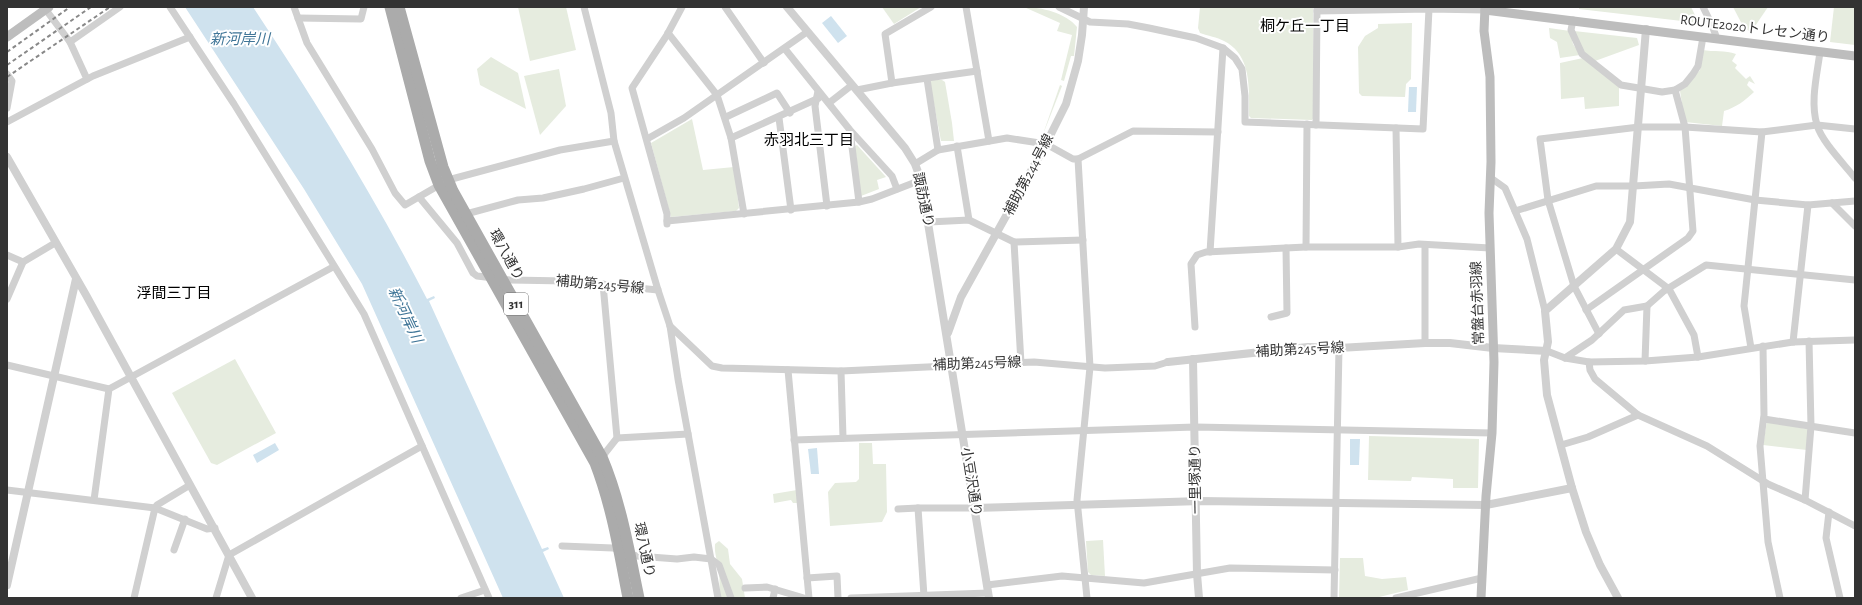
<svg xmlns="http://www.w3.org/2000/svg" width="1862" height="605" font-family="'Alegreya Sans','Noto Sans JP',sans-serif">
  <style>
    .green { fill: #e6ecdf }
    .water { fill: #cfe2ee }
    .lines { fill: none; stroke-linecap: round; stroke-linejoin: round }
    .minor { stroke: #d0d0d0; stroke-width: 7 }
    .tertiary { stroke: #d0d0d0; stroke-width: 8 }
    .secondary { stroke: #bdbdbd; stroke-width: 9 }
    .primary { stroke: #ababab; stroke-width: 11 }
    .rail { stroke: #888; stroke-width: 2; stroke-dasharray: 4 3; stroke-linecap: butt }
    .labels { text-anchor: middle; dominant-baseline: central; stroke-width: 4; stroke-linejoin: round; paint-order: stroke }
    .shield { fill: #fff; stroke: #707070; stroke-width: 1 }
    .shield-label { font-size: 13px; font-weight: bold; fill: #333 }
    .street-label { font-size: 14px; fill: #333; stroke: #fff }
    .neighbourhood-label { font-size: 15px; fill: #000; stroke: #fff }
    .water-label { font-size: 15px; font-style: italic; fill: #3f7597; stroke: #fff }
  </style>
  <rect width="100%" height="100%" fill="#fff"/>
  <g class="green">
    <polygon points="518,7 566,7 576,50 530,61"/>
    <polygon points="882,7 921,7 894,24"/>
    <path d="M1024,7C1041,7 1066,13 1077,27L1074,56H1071L1064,81L1061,80L1072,35L1057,31L1060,23Z"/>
    <path d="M1200,7H1313L1314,117L1312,120L1251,118L1249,116C1249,89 1252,55 1224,41C1217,37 1208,36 1200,33L1198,28Z"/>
    <polygon points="1579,7 1691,7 1699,23 1579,9"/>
    <polygon points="1733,7 1768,7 1751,32 1744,28"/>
    <polygon points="1834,7 1855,7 1855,45 1830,42"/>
    <polygon points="1412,23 1411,79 1406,84 1405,97 1362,96 1359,93 1358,47 1365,36 1378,28 1378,24"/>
    <polygon points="1549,28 1570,31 1573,44 1580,55 1560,58 1557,42 1550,38"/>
    <polygon points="1574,31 1637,38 1639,45 1595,61 1584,53"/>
    <path d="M1702,50C1714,52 1725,50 1736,54L1732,61L1737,65L1735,68L1746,79L1750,76L1755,84L1749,81L1747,85L1754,92C1744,101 1737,107 1724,111L1722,126L1685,122L1680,91L1700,70Z"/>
    <polygon points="491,57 518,73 526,109 480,85 477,69"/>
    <polygon points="1583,58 1619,87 1619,106 1585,109 1584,97 1561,99 1560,63"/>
    <polygon points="559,69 566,106 540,135 524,76"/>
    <polygon points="932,80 942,80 945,82 952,123 954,141 941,141 930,83"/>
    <polygon points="1060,85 1062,86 1042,137"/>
    <polygon points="692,119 703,170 734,167 739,208 736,211 671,217 651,143"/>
    <polygon points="857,145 886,177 877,180 879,189 861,196 855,146"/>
    <polygon points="235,359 276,433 217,465 211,463 172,393"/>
    <polygon points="1767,421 1807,429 1809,431 1807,450 1763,445"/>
    <polygon points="1369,436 1479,439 1478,488 1453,488 1453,479 1412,477 1411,481 1368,480"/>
    <polygon points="859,443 872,443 873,464 886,464 887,512 882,522 830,526 828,492 835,483 856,482 859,479"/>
    <polygon points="797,490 799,503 793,503 791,500 774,503 773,494"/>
    <polygon points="1103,540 1105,576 1091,575 1088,572 1086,541"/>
    <path d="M719,541L728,549L730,564L742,579L745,598H720C719,589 720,581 719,572C718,562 714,554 715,544Z"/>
    <polygon points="1340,558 1363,558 1365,576 1382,579 1406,577 1408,590 1375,598 1339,598"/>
  </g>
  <g class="water">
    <path d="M185,7H253C316,102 375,198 427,299L434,296L435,298L429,301L542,549L548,547L549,549L543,552L564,598H503L362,284L304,189Z"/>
    <polygon points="831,16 847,36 838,43 822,23"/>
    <polygon points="1409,87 1417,87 1416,112 1408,112"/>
    <polygon points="1350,439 1360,439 1359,465 1350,465"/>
    <polygon points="275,443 279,450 257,463 253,455"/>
    <polygon points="817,448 819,474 811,474 808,449"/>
  </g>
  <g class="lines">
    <g class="minor">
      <polyline points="170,7 234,104 364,314 489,598"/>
      <polyline points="294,7 307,43 372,149 395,193 405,205 448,180 560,150 614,141"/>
      <polyline points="584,7 611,113 614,141 658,290 670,326 678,379 718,598"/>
      <polyline points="725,7 764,63"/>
      <polyline points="966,7 989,141"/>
      <polyline points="1059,7 1090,22 1128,24 1149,28 1196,38 1223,48 1235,58 1242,69 1245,96 1245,122 1423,129 1429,9"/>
      <polyline points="1703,7 1712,25 1717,39"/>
      <polyline points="46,10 70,42 87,79"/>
      <polyline points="1317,11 1429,9 1485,10"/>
      <polyline points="298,18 361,19 364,7"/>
      <polyline points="1573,20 1571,30 1582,54 1621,85 1662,92 1675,90 1685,84 1693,74 1698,66 1703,37"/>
      <polyline points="668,33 717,95 731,138 744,214"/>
      <polyline points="70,42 120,7"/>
      <polyline points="785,49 850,130 892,176 897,189"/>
      <path d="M1820,52C1817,75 1810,102 1817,125C1822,142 1844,164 1855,178"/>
      <polyline points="7,74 12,81 7,108"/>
      <polyline points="927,79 938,150"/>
      <polyline points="892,83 885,34 931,7"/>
      <polyline points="857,90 892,83 977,71"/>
      <polyline points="818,91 815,106 827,206"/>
      <polyline points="829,103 852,85"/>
      <polyline points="726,117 777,93 790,113"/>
      <polyline points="779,118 791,210"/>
      <polyline points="7,122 93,76 190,37"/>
      <polyline points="1316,125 1317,7"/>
      <polyline points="1396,128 1398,247"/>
      <polyline points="850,131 859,202"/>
      <polyline points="731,138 819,98"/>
      <polyline points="647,139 684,118 807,32"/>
      <polyline points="957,146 969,220"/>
      <polyline points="1078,159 1090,367 1077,500 1087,598"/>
      <polyline points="915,164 938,150 1007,138 1046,144 1073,159 1078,159 1133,131 1218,132"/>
      <polyline points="1491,178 1505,188 1515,211 1527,239 1545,311"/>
      <polyline points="419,197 457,243 473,273 477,276 510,280 567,281 658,290"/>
      <polyline points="1832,203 1855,226"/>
      <polyline points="1515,211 1596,186 1634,186 1669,184 1755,200 1808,205 1855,201"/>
      <polyline points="466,214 518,200 543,198 584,189 624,178"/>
      <polyline points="667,221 859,202 872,199 921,180"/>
      <polyline points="929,222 969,220 1014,242 1083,240"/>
      <polyline points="667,224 667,214 632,88 667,35 682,7"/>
      <polyline points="1014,242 1021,363"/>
      <polyline points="1425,245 1425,343"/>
      <polyline points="1306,247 1307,124"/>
      <polyline points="1616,249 1669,289 1694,335 1698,357"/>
      <polyline points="1210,252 1223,48"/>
      <polyline points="7,255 23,262"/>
      <polyline points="7,299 23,262 55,243"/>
      <polyline points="1586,310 1688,238 1693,231 1685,127 1675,90"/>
      <polyline points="1271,317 1287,313 1286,248"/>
      <polyline points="670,326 712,366 722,368 841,371 1034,362 1105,368 1155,366 1168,362"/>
      <polyline points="1195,327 1191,264 1197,255 1206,252 1306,247 1398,247 1419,244 1490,248"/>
      <polyline points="1599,334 1574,286 1548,200 1540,139 1639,127 1685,127 1762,132 1817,125 1855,129"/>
      <polyline points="1793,342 1808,205"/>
      <polyline points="1763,346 1764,415 1760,446 1768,542 1780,598"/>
      <polyline points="1751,348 1744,306 1762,132"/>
      <polyline points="1547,351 1565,358 1589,362 1645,361 1698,357 1793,342 1855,340"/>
      <polyline points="1565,358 1592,340 1624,310 1647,306 1664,291 1706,265 1855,280"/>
      <polyline points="1645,361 1647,306"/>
      <polyline points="1589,362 1590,370 1595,379 1638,415 1707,446 1768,484 1805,500 1855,526"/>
      <polyline points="7,365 109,389"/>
      <polyline points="788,370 809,598"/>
      <polyline points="841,371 843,438"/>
      <polyline points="1764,419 1855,433"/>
      <polyline points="617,438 688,434"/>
      <polyline points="794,440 1195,427 1492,433"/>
      <polyline points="1561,445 1588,437 1638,415"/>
      <polyline points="602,457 617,438 603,284"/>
      <polyline points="7,490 155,508 207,529 215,528"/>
      <polyline points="94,500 109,389 333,267"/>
      <polyline points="1805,500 1811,426 1809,341"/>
      <polyline points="898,509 918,508"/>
      <polyline points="1829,512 1826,538 1840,598"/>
      <polyline points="562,546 613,548 637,556 677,559 694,557 711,559 719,565 731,598"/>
      <polyline points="174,550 185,519"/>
      <polyline points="807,578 837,576 838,598"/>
      <polyline points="987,585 1062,576 1144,583 1230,568 1335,570"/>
      <polyline points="745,588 767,587 804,598"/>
      <polyline points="924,596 918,508 975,508"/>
      <polyline points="134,598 155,508 157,505 190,485"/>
      <polyline points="216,598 229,555 422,446"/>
      <polyline points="461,598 485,590"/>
      <polyline points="773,598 775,589"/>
      <polyline points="851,598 988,593"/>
      <polyline points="1334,598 1339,348"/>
      <polyline points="1396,598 1482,578"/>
    </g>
    <g class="tertiary">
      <polyline points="787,7 905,148 915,164 921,180 989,598"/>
      <polyline points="7,157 86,295 252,598"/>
      <polyline points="948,333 961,297 1046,144 1066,104 1078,61 1082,35 1084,7"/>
      <polyline points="1193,359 1197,574 1199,598"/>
      <polyline points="1168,362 1308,347 1339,348 1425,343 1450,343 1493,348 1547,351"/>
      <polyline points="975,508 1201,501 1486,505 1572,488"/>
      <polyline points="7,585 76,279"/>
      <polyline points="1618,598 1600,565 1586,532 1572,488 1547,395 1544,360 1548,342 1545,311 1616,249 1630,222 1646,29"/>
    </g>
    <g class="secondary">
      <polyline points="1485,10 1855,56"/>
      <polyline points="7,37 49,7"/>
      <polyline points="1481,598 1486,496 1492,433 1494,362 1489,213 1491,162 1490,77 1484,31 1485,7"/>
    </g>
    <g class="primary">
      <path d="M390,7L430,161L439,185L595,463C612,507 619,552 628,598"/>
      <path d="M399,7L443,167L453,191L602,457C621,502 629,550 639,598"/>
    </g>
    <g class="rail">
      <polyline points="7,52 70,7"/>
      <polyline points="7,65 91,7"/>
      <polyline points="7,77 110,7"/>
    </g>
  </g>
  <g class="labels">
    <rect class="shield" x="504" y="293" width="24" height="22" rx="3"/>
    <g class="shield-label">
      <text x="516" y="304">311</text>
    </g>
    <g class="street-label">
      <text transform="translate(1755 29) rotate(7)">ROUTE2020トレセン通り</text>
      <text transform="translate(1029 175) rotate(-62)">補助第244号線</text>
      <text transform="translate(923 200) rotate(78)">諏訪通り</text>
      <text transform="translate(506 255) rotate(61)">環八通り</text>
      <text transform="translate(600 285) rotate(5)">補助第245号線</text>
      <text transform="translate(1478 303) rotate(-92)">常盤台赤羽線</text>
      <text transform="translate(1300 350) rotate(-3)">補助第245号線</text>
      <text transform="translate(977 364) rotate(-2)">補助第245号線</text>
      <text transform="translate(1196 479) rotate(-91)">一里塚通り</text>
      <text transform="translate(971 482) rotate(81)">小豆沢通り</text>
      <text transform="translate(644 550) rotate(78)">環八通り</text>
    </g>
    <g class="neighbourhood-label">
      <text x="1305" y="26">桐ケ丘一丁目</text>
      <text x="809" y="140">赤羽北三丁目</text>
      <text x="174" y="293">浮間三丁目</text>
    </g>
    <g class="water-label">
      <text x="240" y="39">新河岸川</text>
      <text transform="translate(405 315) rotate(65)">新河岸川</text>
    </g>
  </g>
  <rect width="1862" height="605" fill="none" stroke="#333333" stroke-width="16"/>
</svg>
